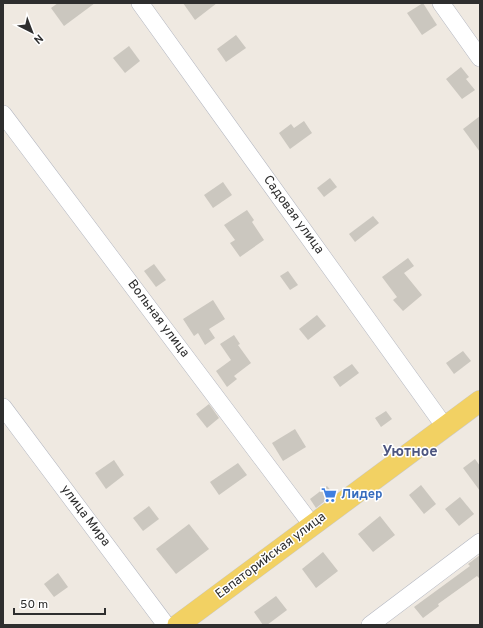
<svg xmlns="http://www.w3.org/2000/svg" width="483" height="628" font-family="Overpass,sans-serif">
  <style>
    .building { fill: #cbc7bf }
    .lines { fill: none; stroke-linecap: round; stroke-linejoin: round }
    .minor-casing { stroke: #b4b7c1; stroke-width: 18 }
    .major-casing { stroke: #c9c9c9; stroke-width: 22 }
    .minor { stroke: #fff; stroke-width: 17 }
    .major { stroke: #f2d163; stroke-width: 21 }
    .labels { text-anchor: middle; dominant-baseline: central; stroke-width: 3; stroke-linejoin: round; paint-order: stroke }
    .street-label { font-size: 13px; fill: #2e2e2e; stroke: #fff }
    .shop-label { font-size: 13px; font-weight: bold; fill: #366cbe; stroke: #fff; text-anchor: start }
    .quarter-label { font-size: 15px; font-weight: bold; fill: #4d5680; stroke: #fff }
  </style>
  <rect width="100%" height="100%" fill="#efe9e1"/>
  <g class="building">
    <polygon points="58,3 95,3 64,26 51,8"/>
    <polygon points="183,3 217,3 195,20"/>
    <polygon points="423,3 437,25 422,35 407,13"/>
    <polygon points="236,35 246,48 226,62 217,49"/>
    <polygon points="129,46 140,61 125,73 113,58"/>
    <polygon points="461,67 469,77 466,79 475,90 462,99 446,79"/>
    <polygon points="480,116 480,152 463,129"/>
    <polygon points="304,121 312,133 290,149 279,133 291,124 294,128"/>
    <polygon points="330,178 337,187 324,197 317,188"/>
    <polygon points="223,182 232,195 213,208 204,195"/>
    <polygon points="247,210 254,220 252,222 264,240 240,257 230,243 235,240 224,225"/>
    <polygon points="373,216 379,223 355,242 349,234"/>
    <polygon points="408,258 414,266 404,273 422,295 403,311 393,300 397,297 382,277"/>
    <polygon points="154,264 166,280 156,287 144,271"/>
    <polygon points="288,271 298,285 290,290 280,276"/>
    <polygon points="213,300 225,319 209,329 215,338 205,345 198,333 194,336 183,319"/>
    <polygon points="317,315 326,326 308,340 299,329"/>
    <polygon points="234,335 240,344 238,345 251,363 234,376 237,379 227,387 216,371 231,360 220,344"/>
    <polygon points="463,351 471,361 454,374 446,363"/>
    <polygon points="352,364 359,373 340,387 333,377"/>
    <polygon points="209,404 219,418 207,428 196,414"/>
    <polygon points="386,411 392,419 381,427 375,418"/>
    <polygon points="295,429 306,447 283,461 272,443"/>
    <polygon points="475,459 480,466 480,491 463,468"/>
    <polygon points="114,460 124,475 106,489 95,473"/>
    <polygon points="238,463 247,475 219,495 210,482"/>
    <polygon points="421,485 436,504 424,514 409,495"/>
    <polygon points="327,486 334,494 316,508 310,499"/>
    <polygon points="460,497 474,514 459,526 445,509"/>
    <polygon points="149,506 159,519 143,531 133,518"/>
    <polygon points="380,516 395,535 373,552 358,534"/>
    <polygon points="189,524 209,549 176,574 156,549"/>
    <polygon points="323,552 338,571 316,588 302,569"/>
    <polygon points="480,555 480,579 477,576 438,604 439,606 423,618 414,607 470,566 468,564"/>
    <polygon points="58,573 68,587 54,597 44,584"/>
    <polygon points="276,596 287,610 267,625 263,625 254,612"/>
  </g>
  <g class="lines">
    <defs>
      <g id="minor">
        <polyline points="140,3 445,427"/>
        <polyline points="441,3 480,58"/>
        <polyline points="3,114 312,525"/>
        <polyline points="3,407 166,625"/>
        <polyline points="370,625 480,542"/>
      </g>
      <polyline id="major" points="178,625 480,401"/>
    </defs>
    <use href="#minor" class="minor-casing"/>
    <use href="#major" class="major-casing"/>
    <use href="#minor" class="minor"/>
    <use href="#major" class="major"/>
  </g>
  <defs>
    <symbol id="supermarket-bare" viewBox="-9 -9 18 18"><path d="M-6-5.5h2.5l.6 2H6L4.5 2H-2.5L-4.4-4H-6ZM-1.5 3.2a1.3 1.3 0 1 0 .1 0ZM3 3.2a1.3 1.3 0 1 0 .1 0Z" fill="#3f7fe0" stroke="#fff" stroke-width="2.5" paint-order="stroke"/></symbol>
  </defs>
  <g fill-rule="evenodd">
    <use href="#supermarket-bare" x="318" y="484" width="22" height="22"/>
  </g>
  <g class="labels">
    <g class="street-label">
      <text transform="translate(293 215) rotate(54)">Садовая улица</text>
      <text transform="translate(158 319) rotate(53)">Вольная улица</text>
      <text transform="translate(85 516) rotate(53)">улица Мира</text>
      <text transform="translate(271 556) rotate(-37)">Евпаторийская улица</text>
    </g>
    <g class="shop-label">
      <text x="341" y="495">Лидер</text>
    </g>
    <g class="quarter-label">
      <text x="410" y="452">Уютное</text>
    </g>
  </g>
  <rect width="483" height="628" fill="none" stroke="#2e2e2e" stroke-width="8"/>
  <g transform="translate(32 32) rotate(138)" stroke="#ffffff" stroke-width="3" paint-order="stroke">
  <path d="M0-3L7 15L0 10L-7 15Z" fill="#2e2e2e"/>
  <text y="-6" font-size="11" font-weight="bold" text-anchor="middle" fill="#2e2e2e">N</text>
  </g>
  <path d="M14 608v6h91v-6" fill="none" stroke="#2e2e2e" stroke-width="2"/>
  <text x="20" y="608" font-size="12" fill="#2e2e2e" stroke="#ffffff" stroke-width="3" paint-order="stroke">50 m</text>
</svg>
